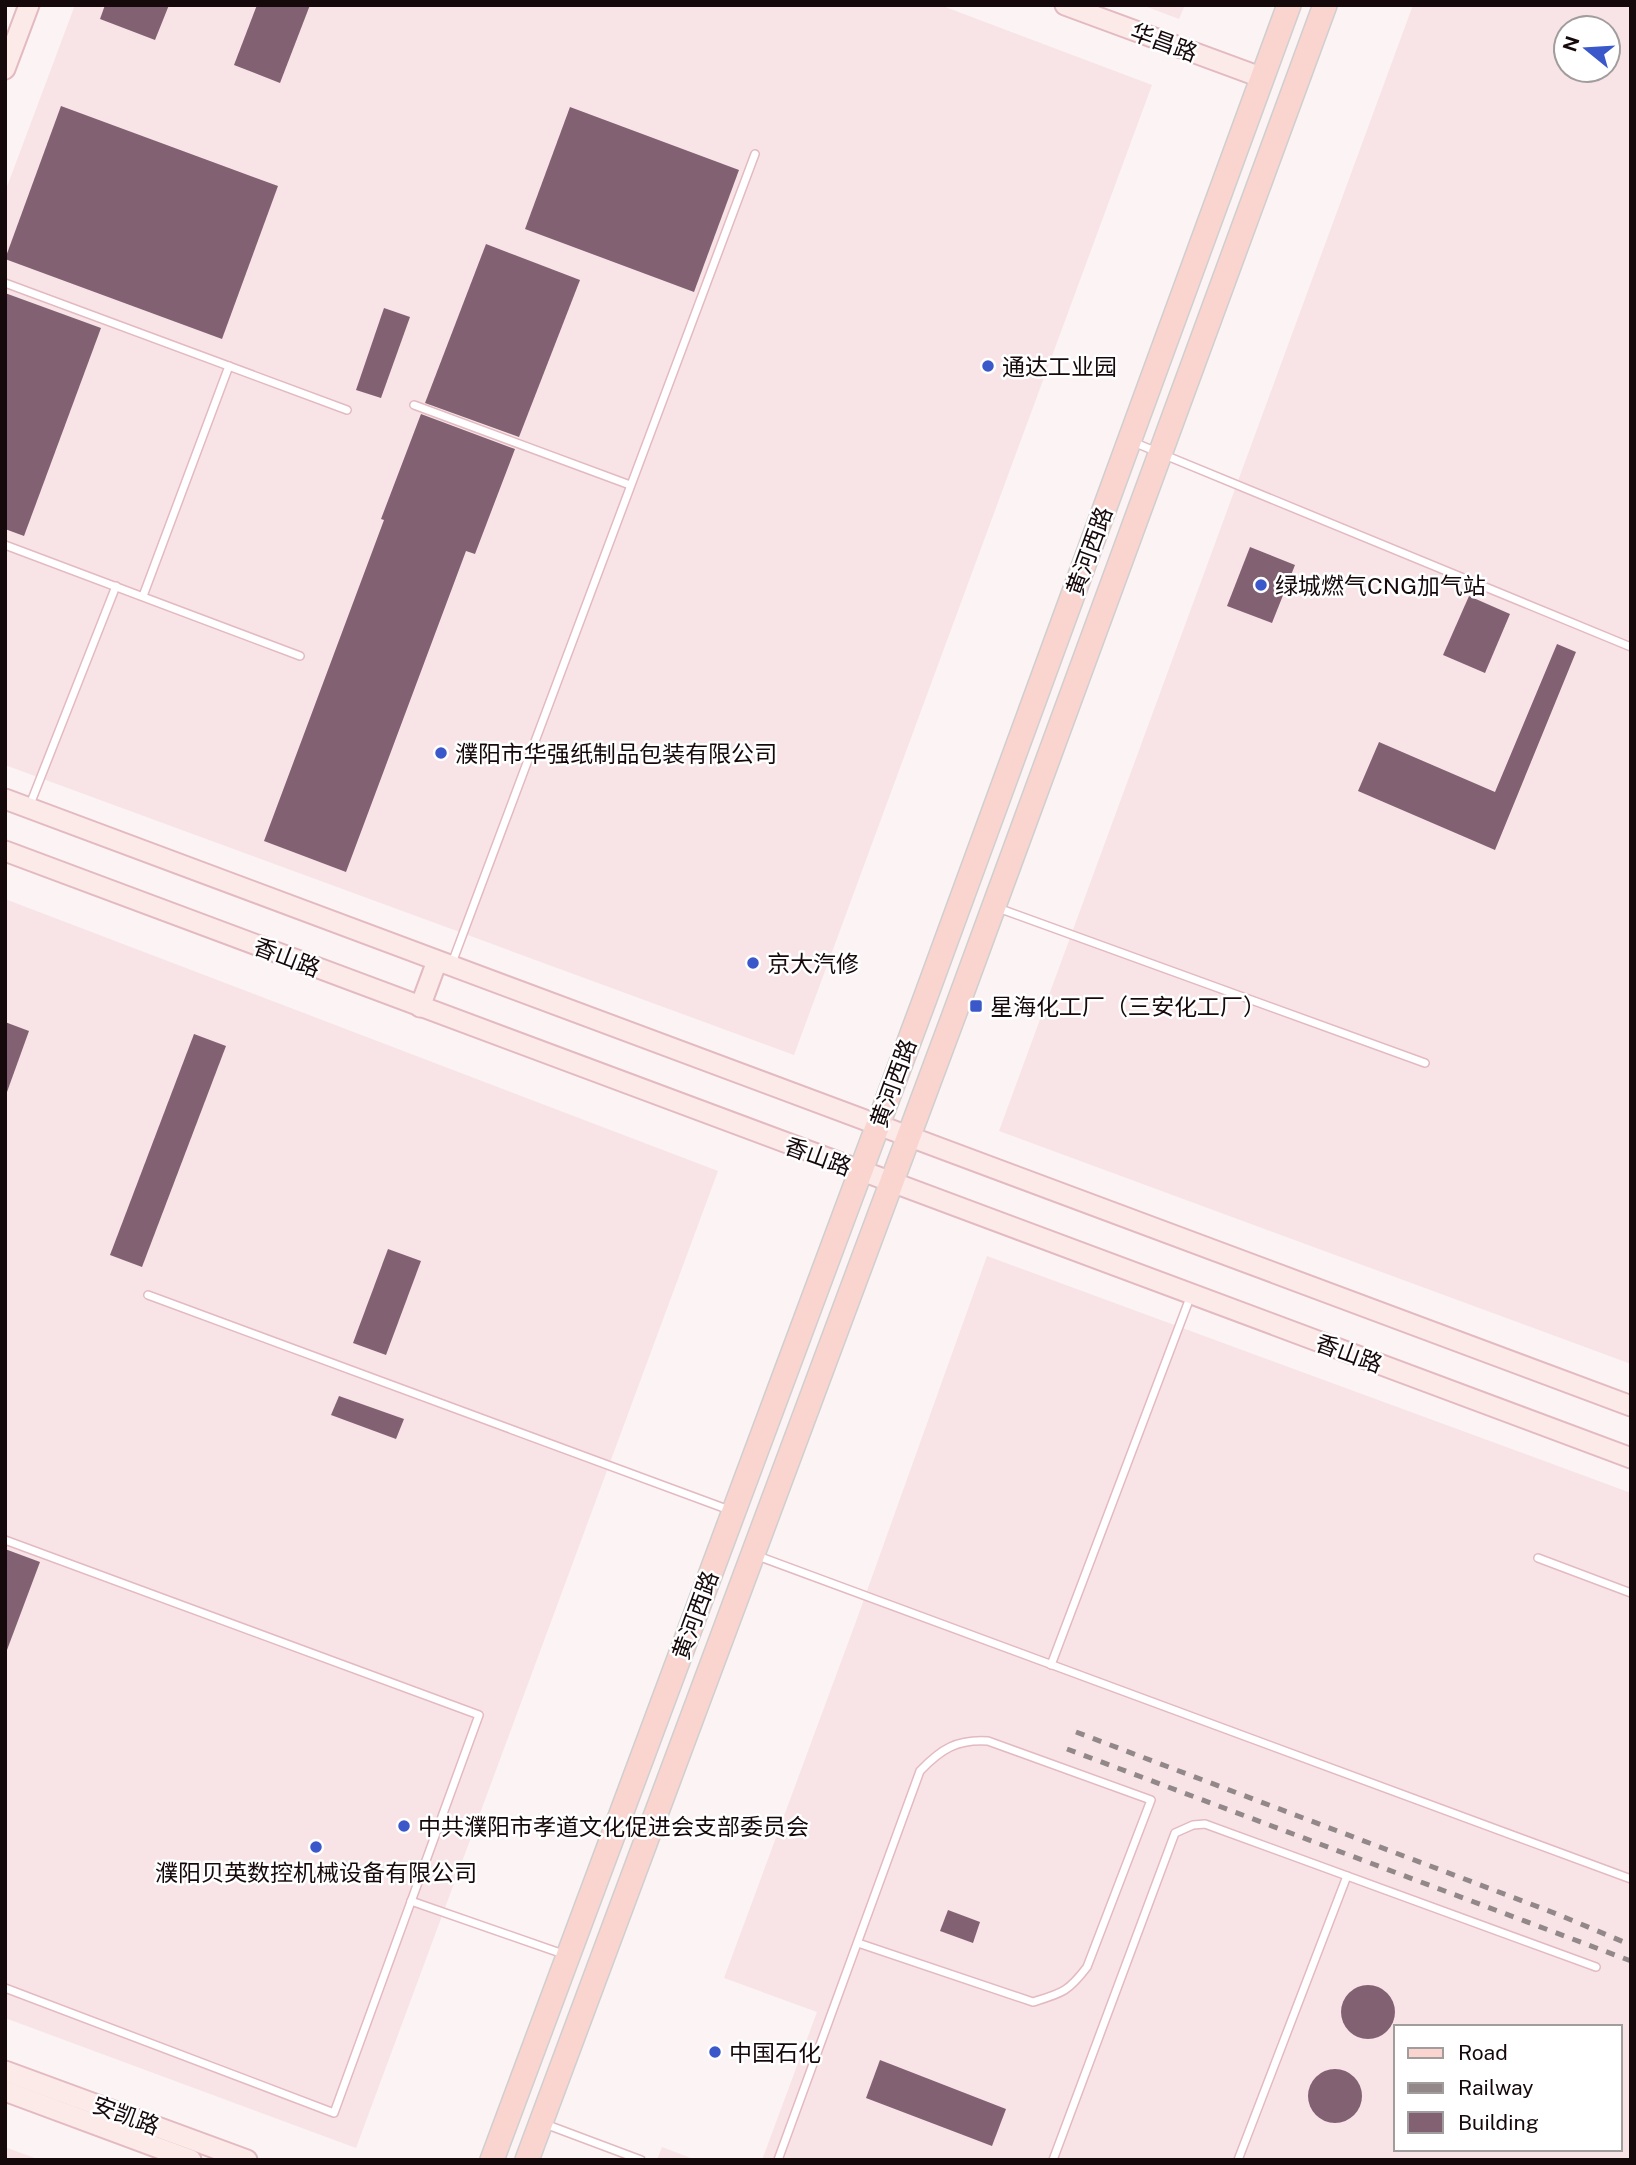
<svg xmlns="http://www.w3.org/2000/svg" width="1636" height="2165" font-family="'Public Sans','Noto Sans SC',sans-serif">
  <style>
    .built { fill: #f8e4e7; fill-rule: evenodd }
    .building { fill: #826272 }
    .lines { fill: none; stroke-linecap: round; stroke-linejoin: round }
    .lane-casing { stroke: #e3bac1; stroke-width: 10 }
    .secondary-casing { stroke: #e3bac1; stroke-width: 23 }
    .primary-casing { stroke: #d0cece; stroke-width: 26 }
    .lane { stroke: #fff; stroke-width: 7 }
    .secondary { stroke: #fceae8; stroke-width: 19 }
    .primary { stroke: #fad5d0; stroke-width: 23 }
    .rail { stroke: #928889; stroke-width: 5; stroke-dasharray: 9 9; stroke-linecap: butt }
    .poi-dot { fill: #3a58ca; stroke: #fff; stroke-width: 2.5 }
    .labels { text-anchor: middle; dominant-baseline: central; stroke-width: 5; stroke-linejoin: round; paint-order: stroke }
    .street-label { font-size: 23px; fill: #16090b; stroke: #fff }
    .poi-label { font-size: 23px; fill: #16090b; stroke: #fff; text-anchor: start }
  </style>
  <rect width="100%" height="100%" fill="#fbf3f4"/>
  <g class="built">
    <polygon points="75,5 940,5 1152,85 794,1055 5,765 5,192"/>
    <polygon points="1142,5 1185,5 1179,19"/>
    <path d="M1413,5H1631V1364L999,1131ZM1566,28H1608V70H1566Z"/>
    <polygon points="5,899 718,1171 356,2148 5,2018"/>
    <path d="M987,1256L1631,1493V2160H762L817,2012L724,1978L858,1616ZM1396,2027H1620V2149H1396Z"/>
    <polygon points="5,2147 40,2160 5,2160"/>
    <polygon points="662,2147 696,2160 657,2160"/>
  </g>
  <g class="building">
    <polygon points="105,5 169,5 155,40 100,19"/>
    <polygon points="257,5 310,5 280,83 234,65"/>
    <polygon points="61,106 278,186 222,339 5,259"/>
    <polygon points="570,107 739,170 694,292 525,229"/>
    <polygon points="486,244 580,280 519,437 425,403"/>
    <polygon points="5,293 101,328 24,536 5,529"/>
    <polygon points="384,308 410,317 381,398 356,390"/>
    <polygon points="421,414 515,449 475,554 466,551 346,872 264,841 384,520 381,519"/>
    <polygon points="1250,547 1295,565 1272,623 1227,606"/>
    <polygon points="1469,596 1510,614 1485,673 1443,655"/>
    <polygon points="1557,644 1576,652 1495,850 1358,791 1379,742 1495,792"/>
    <polygon points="5,1022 29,1031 7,1092 5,1091"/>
    <polygon points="194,1034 226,1046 142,1267 110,1255"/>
    <polygon points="388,1249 421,1261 386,1355 353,1343"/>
    <polygon points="339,1396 404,1419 396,1439 331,1415"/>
    <polygon points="5,1549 40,1562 7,1650 5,1650"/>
    <polygon points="948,1910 980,1922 973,1943 940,1931"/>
    <circle cx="1368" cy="2012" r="27"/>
    <polygon points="880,2060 1006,2109 992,2146 866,2098"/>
    <circle cx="1335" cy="2096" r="27"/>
  </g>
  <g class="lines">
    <defs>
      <g id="lane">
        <polyline points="5,283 347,410"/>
        <polyline points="414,405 630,485"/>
        <polyline points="1133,442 1631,647"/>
        <polyline points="5,545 300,656"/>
        <polyline points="143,596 229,366"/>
        <polyline points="29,807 116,586"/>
        <polyline points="998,908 1425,1063"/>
        <polyline points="452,963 755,154"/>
        <polyline points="148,1295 732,1511"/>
        <polyline points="5,1540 479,1715 334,2113 5,1988"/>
        <polyline points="755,1555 1631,1879"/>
        <polyline points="1538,1558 1631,1593"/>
        <polyline points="1051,1665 1191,1295"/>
        <polyline points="411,1901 566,1955"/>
        <polyline points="545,2124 641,2160"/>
        <path d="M778,2160L920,1771C941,1749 957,1739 988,1741L1151,1800L1087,1967C1068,1992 1062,1993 1033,2002L858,1943"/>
        <polyline points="1053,2160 1175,1833 1193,1825 1205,1824 1596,1967"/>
        <polyline points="1238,2160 1347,1876"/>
      </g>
      <g id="secondary">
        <polyline points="1065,5 1263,78"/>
        <polyline points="5,69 29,5"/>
        <polyline points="5,799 1631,1406"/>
        <polyline points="5,851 1631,1458"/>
        <polyline points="420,1007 437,961"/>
        <polyline points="5,2071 247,2160"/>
        <polyline points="5,2091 191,2160"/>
      </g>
      <g id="primary">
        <polyline points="492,2160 923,1004 1289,5"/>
        <polyline points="527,2160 954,1015 1325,5"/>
      </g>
    </defs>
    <use href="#lane" class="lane-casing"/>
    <use href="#secondary" class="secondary-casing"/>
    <use href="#primary" class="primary-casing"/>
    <use href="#lane" class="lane"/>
    <use href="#secondary" class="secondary"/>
    <use href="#primary" class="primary"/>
    <g class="rail">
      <polyline points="1076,1732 1557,1914 1631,1945"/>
      <polyline points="1067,1749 1631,1961"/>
    </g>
  </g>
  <g class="poi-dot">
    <circle cx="988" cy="366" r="7"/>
    <circle cx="1261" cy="585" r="7"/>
    <circle cx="441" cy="753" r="7"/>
    <circle cx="753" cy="963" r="7"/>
    <rect x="969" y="999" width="14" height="14" rx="3.5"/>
    <circle cx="404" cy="1826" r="7"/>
    <circle cx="316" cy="1847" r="7"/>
    <circle cx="715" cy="2052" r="7"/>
  </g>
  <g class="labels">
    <g class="street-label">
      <text transform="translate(1164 42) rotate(20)">华昌路</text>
      <text transform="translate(1089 551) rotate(-70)">黄河西路</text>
      <text transform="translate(287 957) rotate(21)">香山路</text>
      <text transform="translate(893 1083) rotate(-70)">黄河西路</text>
      <text transform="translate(818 1156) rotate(20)">香山路</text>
      <text transform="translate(1349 1353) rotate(20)">香山路</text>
      <text transform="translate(695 1615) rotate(-70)">黄河西路</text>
      <text transform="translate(126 2115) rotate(20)">安凯路</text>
    </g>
    <g class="poi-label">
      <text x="1002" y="366">通达工业园</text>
      <text x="1275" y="585">绿城燃气CNG加气站</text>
      <text x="455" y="753">濮阳市华强纸制品包装有限公司</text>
      <text x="767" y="963">京大汽修</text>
      <text x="990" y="1006">星海化工厂（三安化工厂）</text>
      <text x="418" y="1826">中共濮阳市孝道文化促进会支部委员会</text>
      <text x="316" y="1872" text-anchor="middle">濮阳贝英数控机械设备有限公司</text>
      <text x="729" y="2052">中国石化</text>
    </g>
  </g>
  <rect width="1636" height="2165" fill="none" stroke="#16090b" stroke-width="14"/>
  <rect x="1394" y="2025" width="228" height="126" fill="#ffffff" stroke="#a29d9d" stroke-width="2"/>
  <rect x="1408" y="2048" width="35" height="10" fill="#fad5d0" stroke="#a29d9d" stroke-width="2"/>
  <text x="1458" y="2060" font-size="21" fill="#16090b">Road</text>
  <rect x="1408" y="2083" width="35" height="10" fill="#928889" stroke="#a29d9d" stroke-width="2"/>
  <text x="1458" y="2095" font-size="21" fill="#16090b">Railway</text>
  <rect x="1408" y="2112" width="35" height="21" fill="#826272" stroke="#a29d9d" stroke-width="2"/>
  <text x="1458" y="2130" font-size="21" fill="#16090b">Building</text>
  <g transform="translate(1587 49) rotate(288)"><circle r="33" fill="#ffffff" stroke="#a29d9d" stroke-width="2"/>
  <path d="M0-5L12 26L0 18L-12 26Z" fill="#3a58ca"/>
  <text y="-10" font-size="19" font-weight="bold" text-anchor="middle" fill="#16090b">N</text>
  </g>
</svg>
